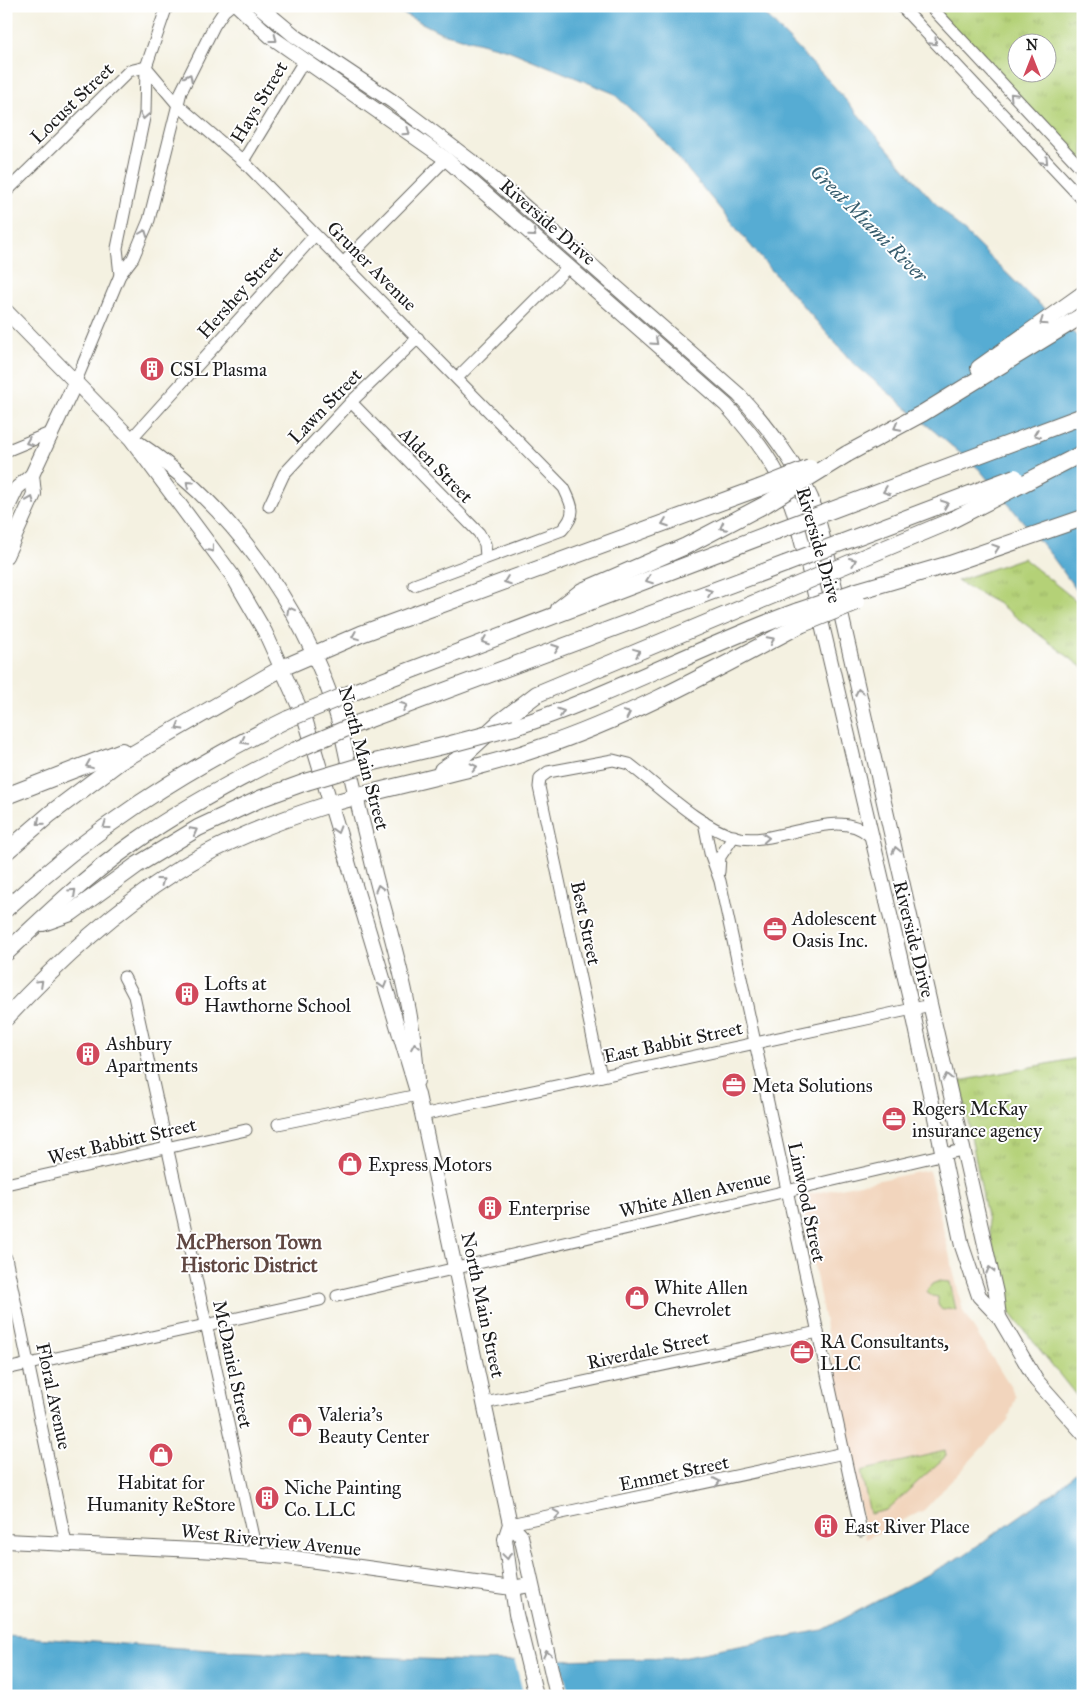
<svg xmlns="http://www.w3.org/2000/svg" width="1089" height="1702" font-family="'IM FELL Great Primer',serif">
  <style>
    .built { fill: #f2d5bd }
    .park { fill: url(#park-tufts); stroke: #68764a; fill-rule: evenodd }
    .water { fill: #57acd3; stroke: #3a6478 }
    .pier { fill: #f4f1e1 }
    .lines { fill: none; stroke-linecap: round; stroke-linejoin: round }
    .minor-casing { stroke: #686761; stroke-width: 13 }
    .major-casing { stroke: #686761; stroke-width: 16 }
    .highway-casing { stroke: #686761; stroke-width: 18 }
    .minor { stroke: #fff; stroke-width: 11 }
    .major { stroke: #fff; stroke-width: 14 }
    .highway { stroke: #fff; stroke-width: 16 }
    .highway-bridge-casing { stroke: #686761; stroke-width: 18; stroke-linecap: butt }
    .highway-bridge { stroke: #fff; stroke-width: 16 }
    .oneway { stroke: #999 }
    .labels { text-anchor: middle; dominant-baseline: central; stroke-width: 4; stroke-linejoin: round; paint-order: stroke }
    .street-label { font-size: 19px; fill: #1c1c1c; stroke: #fff }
    .poi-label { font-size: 19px; fill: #1c1c1c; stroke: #fff; text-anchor: start }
    .water-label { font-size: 20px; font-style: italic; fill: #375d6e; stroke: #fff }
    .neighbourhood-label { font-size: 20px; font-weight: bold; fill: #604843; stroke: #fff }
  </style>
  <defs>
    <pattern id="park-tufts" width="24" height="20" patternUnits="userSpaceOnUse" patternTransform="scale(1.25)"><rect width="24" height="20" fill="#b4d177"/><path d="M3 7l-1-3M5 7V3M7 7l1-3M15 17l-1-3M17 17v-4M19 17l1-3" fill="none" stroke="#9ab366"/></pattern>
  </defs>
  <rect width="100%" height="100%" fill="#fff"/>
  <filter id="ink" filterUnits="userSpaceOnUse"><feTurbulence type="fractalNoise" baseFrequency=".02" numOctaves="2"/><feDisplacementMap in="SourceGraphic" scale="10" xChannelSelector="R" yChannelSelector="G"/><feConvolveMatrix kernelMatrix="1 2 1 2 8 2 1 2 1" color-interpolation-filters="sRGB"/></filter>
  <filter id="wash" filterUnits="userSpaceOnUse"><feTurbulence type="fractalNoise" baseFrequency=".0096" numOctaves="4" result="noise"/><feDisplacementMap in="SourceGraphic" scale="20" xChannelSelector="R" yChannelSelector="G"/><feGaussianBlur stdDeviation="1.12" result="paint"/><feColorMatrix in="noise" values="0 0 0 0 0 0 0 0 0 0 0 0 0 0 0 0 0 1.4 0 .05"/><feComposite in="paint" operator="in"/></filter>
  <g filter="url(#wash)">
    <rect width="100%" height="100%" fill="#f4f1e1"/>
    <polygon class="built" points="929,1170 963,1311 1016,1396 1008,1420 924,1510 866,1539 801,1196"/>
    <g class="park">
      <path d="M930,6H1083V170ZM1016,42H1046V72H1016Z"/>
      <polygon points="1023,558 1083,606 1083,668 999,604 957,581"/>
      <polygon points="1083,1057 1083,1404 1009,1311 999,1277 960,1081"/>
      <polygon points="939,1281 950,1282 956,1310 948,1308 942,1310 938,1305 938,1297 932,1296 926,1292 932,1284"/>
      <polygon points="945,1451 946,1456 887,1510 870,1514 861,1471"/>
    </g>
    <g class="water">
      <polygon points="340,6 757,6 831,83 932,200 1032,298 1083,341 1083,599 1051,555 979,469 852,362 761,258 663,140 613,93 508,50 442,33 396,10 344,10"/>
      <polygon points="1083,1466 1083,1696 6,1696 6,1636 225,1651 472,1661 677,1658 822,1630 964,1555 1057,1490"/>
    </g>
    <polygon class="pier" points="560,1657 569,1696 524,1696 514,1658"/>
  </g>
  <g filter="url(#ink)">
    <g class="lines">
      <defs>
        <g id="minor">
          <polyline points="901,6 1083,200"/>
          <polyline points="930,6 1083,170"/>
          <path d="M146,67L178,105L243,161L564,488C573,507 577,514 562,530L414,585"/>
          <polyline points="243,161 304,61"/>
          <polyline points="6,192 129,71 146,67"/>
          <polyline points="343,263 446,159"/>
          <polyline points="120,275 117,248 145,113 146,67 167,6"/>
          <polyline points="457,378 569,266"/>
          <polyline points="76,381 120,275 133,258 149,220 181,92 214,26 224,11 230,6"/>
          <polyline points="351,402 479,533 485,544 486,557"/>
          <polyline points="131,439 315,235"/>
          <polyline points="6,451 52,432"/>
          <polyline points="269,506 284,474 351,402 418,338"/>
          <polyline points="704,822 710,853 720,881 861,1531"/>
          <polyline points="719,872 720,857 734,836"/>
          <polyline points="124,977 134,996 257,1555"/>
          <path d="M601,1076L539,787L540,778L548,772L613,760L629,764C658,786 701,828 735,837C778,848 836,804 870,836"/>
          <polyline points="422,1115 931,1005"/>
          <polyline points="278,1124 418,1095"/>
          <polyline points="6,1184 246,1130"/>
          <polyline points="6,1258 66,1543"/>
          <polyline points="337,1296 962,1150"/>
          <polyline points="6,1369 320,1300"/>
          <polyline points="485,1403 818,1332"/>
          <polyline points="510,1524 844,1453"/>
        </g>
        <g id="major">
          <path d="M238,6L270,36L446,159L726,405C753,435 780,469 793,509C798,526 802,544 807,561L912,1008L962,1246L979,1296L999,1317L1036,1380L1083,1433"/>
          <path d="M259,6L295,36L392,101L483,170L739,395C768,427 793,459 811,498C819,518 823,541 829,561L996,1293L999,1317"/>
          <polyline points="6,311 131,439 232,575 265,632 306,722 418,1095 510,1524 505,1539 509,1568 516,1614 536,1696"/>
          <path d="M138,443C229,504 301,604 335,709C342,729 345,751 350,771C358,806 367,840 375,874C392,941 415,1011 417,1081"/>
          <polyline points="6,511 17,488 32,475 76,381"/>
          <polyline points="6,556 34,494 32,475"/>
          <polyline points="510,1524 521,1536 557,1696"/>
          <polyline points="6,1541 217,1551 287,1557 512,1588 530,1585"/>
        </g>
        <g id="highway">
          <polyline points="979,368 1083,294"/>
          <polyline points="847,454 923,413 1083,315"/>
          <polyline points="854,592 950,564 1083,518"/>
          <polyline points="559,609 582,591 686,546 766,504"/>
          <polyline points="351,693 776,531"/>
          <polyline points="359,723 785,564"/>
          <path d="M515,727C612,695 702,646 798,611"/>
          <polyline points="370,763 447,745"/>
          <polyline points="442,770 463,756 500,722 537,694 776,594"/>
          <polyline points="6,796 122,751"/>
          <polyline points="6,852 50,814 119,762 282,668 361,634 759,488"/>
          <path d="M6,909C92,829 183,770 288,719"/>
          <polyline points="43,923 71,913 137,865 198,828 262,798 306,782"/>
          <path d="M6,953C47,914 89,874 135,842C186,806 241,777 296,750"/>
          <path d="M6,1018C56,964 111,913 173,873C220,842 276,821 330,804C399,783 471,772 539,748C631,717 715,670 800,625"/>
        </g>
      </defs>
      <use href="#minor" class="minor-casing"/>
      <use href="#major" class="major-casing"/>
      <use href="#highway" class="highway-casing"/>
      <use href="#minor" class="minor"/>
      <use href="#major" class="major"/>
      <use href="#highway" class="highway"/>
      <defs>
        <g id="highway-bridge">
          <polyline points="759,488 810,468"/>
          <polyline points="766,504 847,454"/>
          <polyline points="776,531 1083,416"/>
          <polyline points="785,564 1015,477"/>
          <polyline points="776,594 948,522 1083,453"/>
          <polyline points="798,611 854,592"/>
          <polyline points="800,625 857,602"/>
          <polyline points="288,719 351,693"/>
          <polyline points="447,745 515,727"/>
          <polyline points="296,750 359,723"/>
          <polyline points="306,782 370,763"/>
        </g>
      </defs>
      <use href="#highway-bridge" class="highway-bridge-casing"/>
      <use href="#highway-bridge" class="highway-bridge"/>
    </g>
    <defs><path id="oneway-chevron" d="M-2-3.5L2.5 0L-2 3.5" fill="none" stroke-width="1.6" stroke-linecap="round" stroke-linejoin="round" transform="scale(1.25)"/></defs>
    <g class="oneway">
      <use href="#oneway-chevron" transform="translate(274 39) rotate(37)"/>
      <use href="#oneway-chevron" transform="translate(934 42) rotate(47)"/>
      <use href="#oneway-chevron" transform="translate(189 77) rotate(-63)"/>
      <use href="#oneway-chevron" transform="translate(1013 96) rotate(-133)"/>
      <use href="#oneway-chevron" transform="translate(144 116) rotate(99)"/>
      <use href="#oneway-chevron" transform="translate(407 132) rotate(35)"/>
      <use href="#oneway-chevron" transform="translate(1045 161) rotate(46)"/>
      <use href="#oneway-chevron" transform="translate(144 233) rotate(-69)"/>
      <use href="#oneway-chevron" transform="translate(533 234) rotate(41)"/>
      <use href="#oneway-chevron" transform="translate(1043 322) rotate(145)"/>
      <use href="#oneway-chevron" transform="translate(655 342) rotate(42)"/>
      <use href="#oneway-chevron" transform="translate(897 427) rotate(152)"/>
      <use href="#oneway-chevron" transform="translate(1037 434) rotate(159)"/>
      <use href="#oneway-chevron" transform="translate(29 442) rotate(157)"/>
      <use href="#oneway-chevron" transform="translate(189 484) rotate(-138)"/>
      <use href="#oneway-chevron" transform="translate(886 491) rotate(159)"/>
      <use href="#oneway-chevron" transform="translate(31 500) rotate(-68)"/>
      <use href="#oneway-chevron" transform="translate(945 504) rotate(-21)"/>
      <use href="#oneway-chevron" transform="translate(665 523) rotate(160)"/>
      <use href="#oneway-chevron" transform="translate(723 527) rotate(153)"/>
      <use href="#oneway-chevron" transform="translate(996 548) rotate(-19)"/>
      <use href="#oneway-chevron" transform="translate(211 549) rotate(52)"/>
      <use href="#oneway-chevron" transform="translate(853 561) rotate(-23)"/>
      <use href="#oneway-chevron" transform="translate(649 580) rotate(159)"/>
      <use href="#oneway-chevron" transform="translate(507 581) rotate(160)"/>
      <use href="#oneway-chevron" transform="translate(709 592) rotate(-20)"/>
      <use href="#oneway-chevron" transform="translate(290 610) rotate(-118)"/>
      <use href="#oneway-chevron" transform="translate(355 636) rotate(158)"/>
      <use href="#oneway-chevron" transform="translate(771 640) rotate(-28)"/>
      <use href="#oneway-chevron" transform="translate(485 641) rotate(159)"/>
      <use href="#oneway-chevron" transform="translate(556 648) rotate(-20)"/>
      <use href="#oneway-chevron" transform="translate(637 652) rotate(-22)"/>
      <use href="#oneway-chevron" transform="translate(859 692) rotate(-103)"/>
      <use href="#oneway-chevron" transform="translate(404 706) rotate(-21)"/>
      <use href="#oneway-chevron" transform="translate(561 712) rotate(-19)"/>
      <use href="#oneway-chevron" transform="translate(627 714) rotate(-25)"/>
      <use href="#oneway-chevron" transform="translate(179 727) rotate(150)"/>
      <use href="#oneway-chevron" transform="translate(244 741) rotate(153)"/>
      <use href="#oneway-chevron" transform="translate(89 765) rotate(158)"/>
      <use href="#oneway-chevron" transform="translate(474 767) rotate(-13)"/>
      <use href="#oneway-chevron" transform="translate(40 822) rotate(140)"/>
      <use href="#oneway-chevron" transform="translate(106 826) rotate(144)"/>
      <use href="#oneway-chevron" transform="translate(337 830) rotate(73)"/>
      <use href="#oneway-chevron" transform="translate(194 831) rotate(-28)"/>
      <use href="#oneway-chevron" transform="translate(766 838) rotate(-4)"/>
      <use href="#oneway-chevron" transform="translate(896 850) rotate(-103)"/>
      <use href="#oneway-chevron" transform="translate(161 881) rotate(-36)"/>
      <use href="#oneway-chevron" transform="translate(379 888) rotate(-104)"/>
      <use href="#oneway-chevron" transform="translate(73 892) rotate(-43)"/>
      <use href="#oneway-chevron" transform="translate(40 983) rotate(-43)"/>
      <use href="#oneway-chevron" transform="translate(383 985) rotate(73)"/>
      <use href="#oneway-chevron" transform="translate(415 1046) rotate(-100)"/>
      <use href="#oneway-chevron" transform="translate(947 1077) rotate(-102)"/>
      <use href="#oneway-chevron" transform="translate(990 1270) rotate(-104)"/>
      <use href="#oneway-chevron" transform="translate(717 1482) rotate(-12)"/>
      <use href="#oneway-chevron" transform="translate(557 1514) rotate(-10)"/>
      <use href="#oneway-chevron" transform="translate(507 1556) rotate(82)"/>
      <use href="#oneway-chevron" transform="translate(547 1654) rotate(-103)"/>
    </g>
  </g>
  <defs>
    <symbol id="building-disc" viewBox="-11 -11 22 22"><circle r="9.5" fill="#d1495b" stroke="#fff"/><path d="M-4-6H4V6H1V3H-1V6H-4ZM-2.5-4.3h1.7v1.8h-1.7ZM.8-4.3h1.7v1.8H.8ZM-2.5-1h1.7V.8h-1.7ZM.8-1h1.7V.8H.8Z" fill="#fff"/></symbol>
    <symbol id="office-disc" viewBox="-11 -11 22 22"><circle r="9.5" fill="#d1495b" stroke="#fff"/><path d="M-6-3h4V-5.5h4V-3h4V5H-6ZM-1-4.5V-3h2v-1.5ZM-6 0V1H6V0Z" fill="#fff"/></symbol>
    <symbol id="shop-disc" viewBox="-11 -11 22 22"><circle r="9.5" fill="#d1495b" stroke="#fff"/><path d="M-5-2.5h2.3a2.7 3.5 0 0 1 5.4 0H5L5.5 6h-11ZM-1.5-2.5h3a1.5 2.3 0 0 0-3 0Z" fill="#fff"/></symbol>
  </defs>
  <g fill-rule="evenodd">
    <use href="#building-disc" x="138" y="355" width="28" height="28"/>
    <use href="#office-disc" x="761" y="915" width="28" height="28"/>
    <use href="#building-disc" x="173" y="980" width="28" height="28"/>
    <use href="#building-disc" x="74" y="1040" width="28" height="28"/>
    <use href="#office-disc" x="720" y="1071" width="28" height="28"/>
    <use href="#office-disc" x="880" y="1105" width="28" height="28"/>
    <use href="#shop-disc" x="336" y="1150" width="28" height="28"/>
    <use href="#building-disc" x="476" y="1194" width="28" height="28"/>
    <use href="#shop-disc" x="623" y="1284" width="28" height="28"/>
    <use href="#office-disc" x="788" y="1338" width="28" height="28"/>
    <use href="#shop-disc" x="286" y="1411" width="28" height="28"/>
    <use href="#shop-disc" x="147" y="1441" width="28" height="28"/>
    <use href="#building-disc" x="253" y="1484" width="28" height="28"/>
    <use href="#building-disc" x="812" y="1512" width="28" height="28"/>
  </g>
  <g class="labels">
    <g class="street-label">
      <text transform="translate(259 102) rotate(-59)">Hays Street</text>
      <text transform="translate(72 103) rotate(-44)">Locust Street</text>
      <text transform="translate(548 222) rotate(41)">Riverside Drive</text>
      <text transform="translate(372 266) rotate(45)">Gruner Avenue</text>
      <text transform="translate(240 292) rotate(-48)">Hershey Street</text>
      <text transform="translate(325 406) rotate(-46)">Lawn Street</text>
      <text transform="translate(436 465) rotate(46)">Alden Street</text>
      <text transform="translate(819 545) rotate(74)">Riverside Drive</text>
      <text transform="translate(364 758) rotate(75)">North Main Street</text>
      <text transform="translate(586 923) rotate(78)">Best Street</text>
      <text transform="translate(914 939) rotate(76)">Riverside Drive</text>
      <text transform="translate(673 1042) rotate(-12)">East Babbit Street</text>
      <text transform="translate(122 1141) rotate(-13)">West Babbitt Street</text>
      <text transform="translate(695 1194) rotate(-13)">White Allen Avenue</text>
      <text transform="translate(807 1202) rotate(78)">Linwood Street</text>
      <text transform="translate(483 1305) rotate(78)">North Main Street</text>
      <text transform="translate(648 1350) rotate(-12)">Riverdale Street</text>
      <text transform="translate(233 1364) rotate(78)">McDaniel Street</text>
      <text transform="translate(54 1396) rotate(78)">Floral Avenue</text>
      <text transform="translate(674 1473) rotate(-12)">Emmet Street</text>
      <text transform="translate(271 1540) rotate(6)">West Riverview Avenue</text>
    </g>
    <g class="poi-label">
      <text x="170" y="369">CSL Plasma</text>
      <text x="792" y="918">Adolescent<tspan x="792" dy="22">Oasis Inc.</tspan></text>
      <text x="204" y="983">Lofts at<tspan x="204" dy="22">Hawthorne School</tspan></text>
      <text x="106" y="1043">Ashbury<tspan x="106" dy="22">Apartments</tspan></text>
      <text x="752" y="1085">Meta Solutions</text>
      <text x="912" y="1108">Rogers McKay<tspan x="912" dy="22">insurance agency</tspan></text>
      <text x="368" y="1164">Express Motors</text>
      <text x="508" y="1208">Enterprise</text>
      <text x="654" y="1287">White Allen<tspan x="654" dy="22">Chevrolet</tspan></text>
      <text x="820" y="1341">RA Consultants,<tspan x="820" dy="22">LLC</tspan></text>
      <text x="318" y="1414">Valeria’s<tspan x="318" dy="22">Beauty Center</tspan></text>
      <text x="161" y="1482" text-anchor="middle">Habitat for<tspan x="161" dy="22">Humanity ReStore</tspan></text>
      <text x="284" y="1487">Niche Painting<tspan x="284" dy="22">Co. LLC</tspan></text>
      <text x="844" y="1526">East River Place</text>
    </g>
    <g class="water-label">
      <text transform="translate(869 223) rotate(45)">Great Miami River</text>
    </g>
    <g class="neighbourhood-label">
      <text x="249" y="1242">McPherson Town<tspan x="249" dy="23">Historic District</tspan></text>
    </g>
  </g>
  <rect width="1089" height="1702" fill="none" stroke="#fff" stroke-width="25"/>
  <g transform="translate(1032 58)"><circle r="24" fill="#ffffff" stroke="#a4a4a4"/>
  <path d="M0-4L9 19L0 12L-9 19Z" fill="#d1495b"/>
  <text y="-8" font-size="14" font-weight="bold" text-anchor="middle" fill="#1c1c1c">N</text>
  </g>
</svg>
